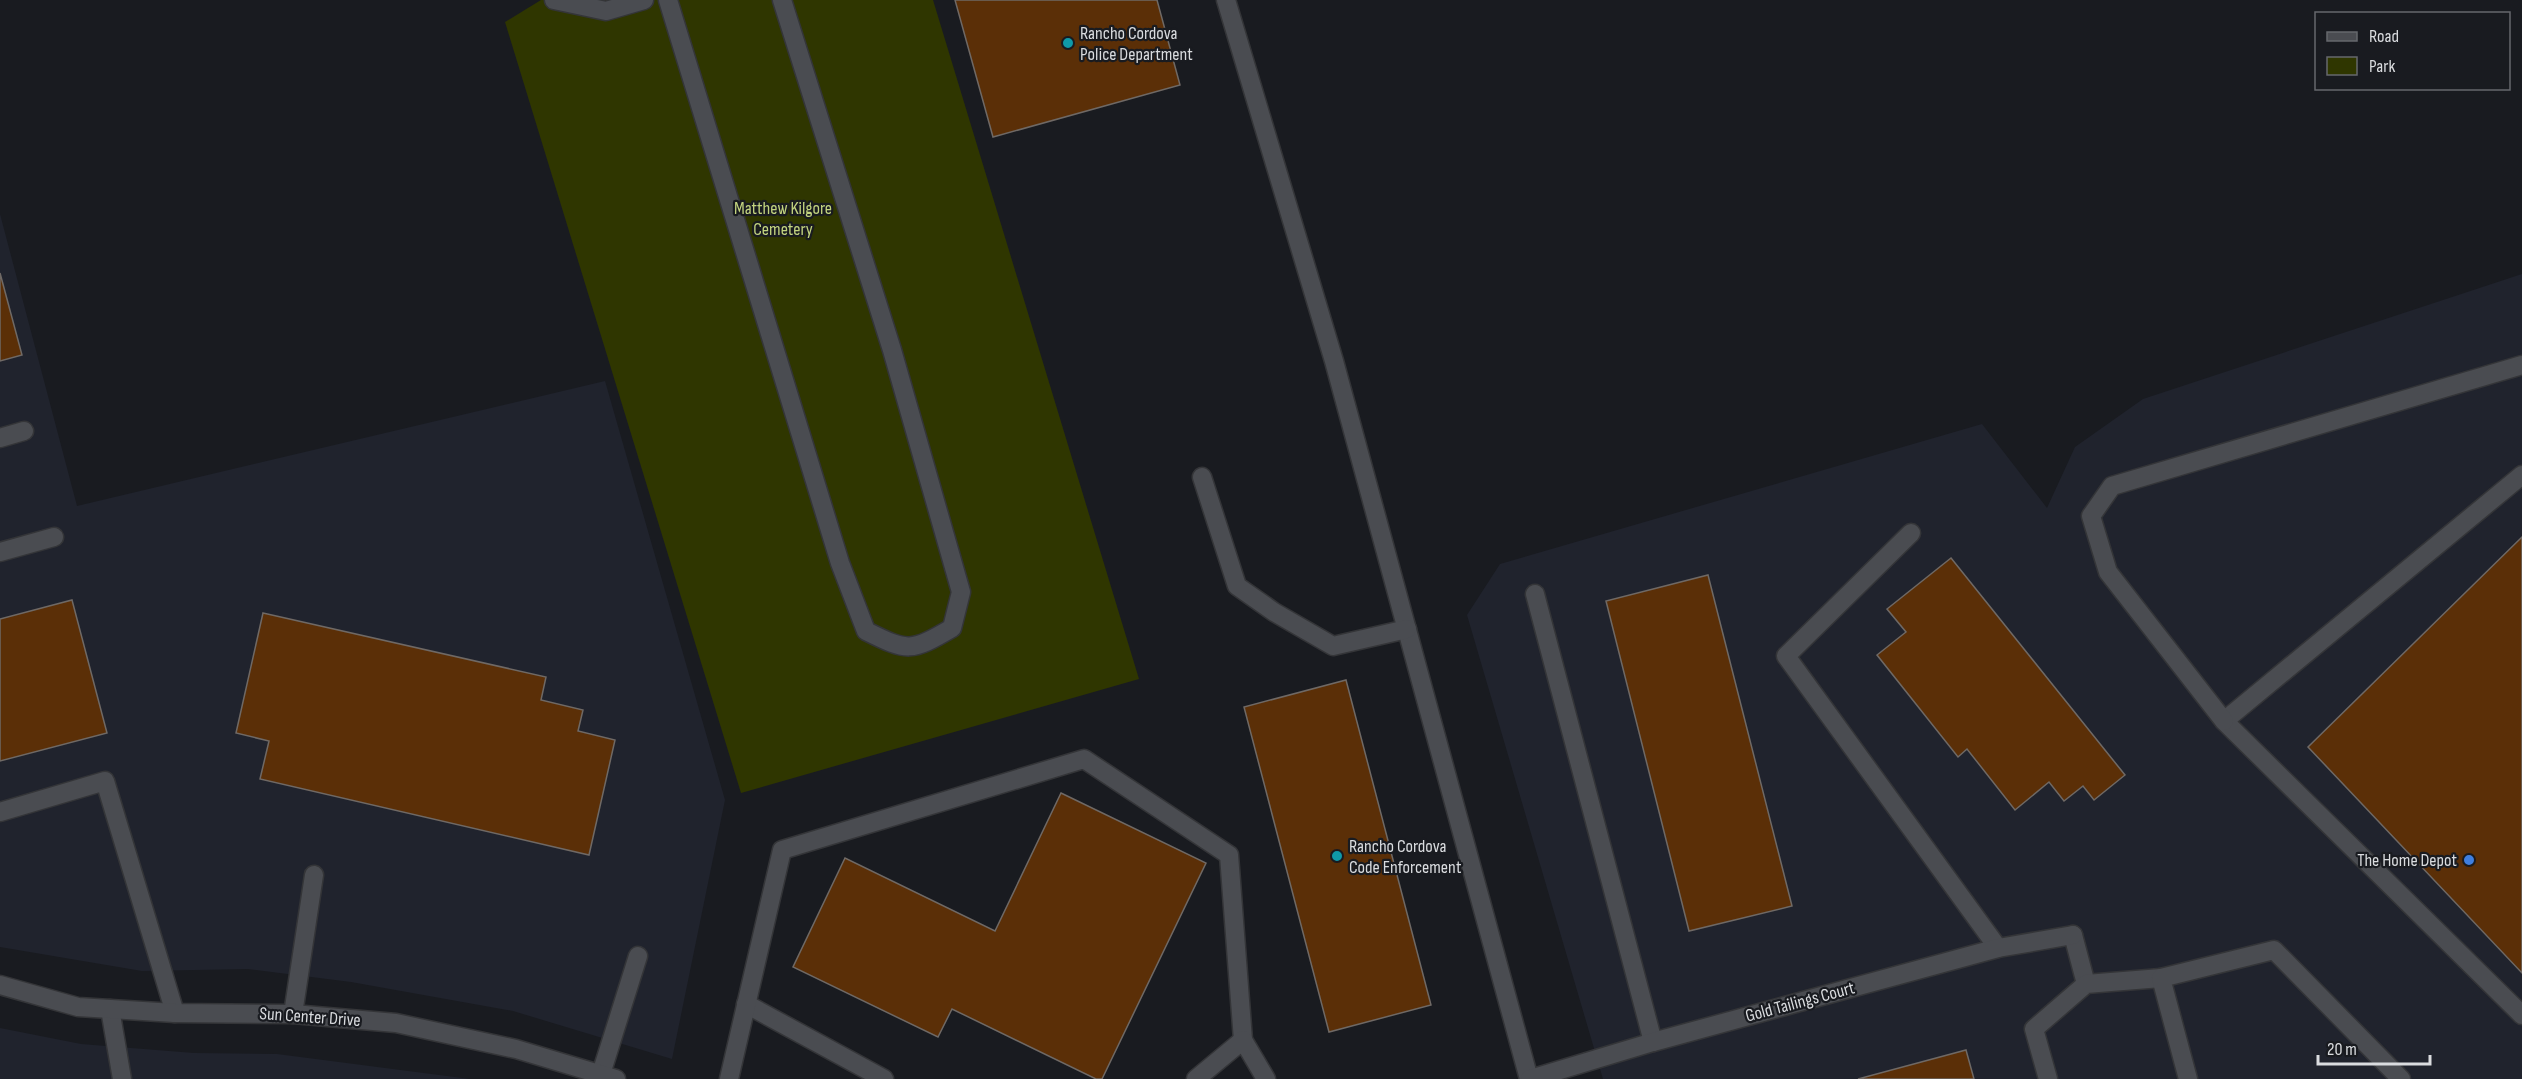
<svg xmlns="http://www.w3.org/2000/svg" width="2522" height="1079" font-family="'Sofia Sans Condensed',sans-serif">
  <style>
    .built { fill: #20232d }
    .green { fill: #2f3600 }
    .building { fill: #5b2f07; stroke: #6f6965; stroke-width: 1.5 }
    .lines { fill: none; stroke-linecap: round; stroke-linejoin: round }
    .lane-casing { stroke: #343538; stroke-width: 21 }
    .street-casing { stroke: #343538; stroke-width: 21 }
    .secondary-casing { stroke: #343538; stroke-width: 21 }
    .lane { stroke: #4a4c51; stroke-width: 18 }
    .street { stroke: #4a4c51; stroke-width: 18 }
    .secondary { stroke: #4a4c51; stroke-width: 18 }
    .culture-dot { fill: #0f9aa8; stroke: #191b20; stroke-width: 2 }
    .shop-dot { fill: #3f7fe0; stroke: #191b20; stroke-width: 2 }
    .labels { text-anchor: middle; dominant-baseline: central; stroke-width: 4.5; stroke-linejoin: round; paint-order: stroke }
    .poi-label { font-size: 18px; fill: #dadcdf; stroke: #191b20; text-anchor: start }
    .park-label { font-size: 18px; fill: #c3d47f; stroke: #191b20 }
    .street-label { font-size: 18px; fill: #dadcdf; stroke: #191b20 }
  </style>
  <rect width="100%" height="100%" fill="#191b20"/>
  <g class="built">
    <polygon points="0,214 77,506 605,381 725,800 672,1059 513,1011 351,982 248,969 142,971 0,947"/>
    <polygon points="2522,274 2522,1079 1603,1079 1467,615 1500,564 1982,424 2047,508 2075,447 2143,399"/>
    <polygon points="0,1028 81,1044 194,1053 277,1054 470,1079 0,1079"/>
  </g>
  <polygon class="green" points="541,0 933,0 1139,679 741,793 505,22"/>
  <g class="building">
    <polygon points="955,0 1157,0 1180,85 993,137"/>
    <polygon points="0,273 22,355 0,361"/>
    <polygon points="2522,537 2522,973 2308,747"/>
    <polygon points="1951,558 2125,775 2094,800 2083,786 2064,801 2049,782 2015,810 1967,749 1958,757 1877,655 1906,632 1887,609"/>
    <polygon points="1708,575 1792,906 1689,931 1606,601"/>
    <polygon points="72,600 107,733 0,761 0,619"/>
    <polygon points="263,613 546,677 541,700 583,710 578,731 615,740 589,855 260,779 269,741 236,733"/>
    <polygon points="1346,680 1431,1005 1329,1032 1244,707"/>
    <polygon points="1061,793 1206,863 1102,1079 1096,1079 952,1009 938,1037 793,967 845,858 995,931"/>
    <polygon points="1966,1050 1974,1079 1858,1079"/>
  </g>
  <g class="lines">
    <defs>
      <g id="lane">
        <polyline points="554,0 606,11 644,0"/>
        <path d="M668,0L840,563L866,631C908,652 911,652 952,628L961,592L892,350L782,0"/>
        <polyline points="1226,0 1334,361 1529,1079"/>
        <polyline points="0,438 24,431"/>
        <polyline points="2522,475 2224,721 2522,1015"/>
        <polyline points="1202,477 1237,586 1274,612 1333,646 1407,629"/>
        <polyline points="1911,533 1786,656 1998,948"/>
        <polyline points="0,552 54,537"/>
        <polyline points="1535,594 1653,1042"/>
        <polyline points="2224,721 2108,572 2091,516 2112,486 2522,365"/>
        <polyline points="0,812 105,781 175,1013"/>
        <polyline points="2073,935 2086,984"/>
        <polyline points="746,1004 884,1079"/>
        <polyline points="110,1009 122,1079"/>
        <polyline points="293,1014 314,875"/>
        <polyline points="601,1074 638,956"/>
        <polyline points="729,1079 782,850 1084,759 1229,855 1243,1040 1266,1079"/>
        <polyline points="1196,1079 1243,1040"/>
        <polyline points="2048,1079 2034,1029 2086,984 2161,978"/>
        <polyline points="2188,1079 2161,978 2274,950 2401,1079"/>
      </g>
      <polyline id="street" points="1530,1079 1653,1042 1998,948 2073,935"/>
      <polyline id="secondary" points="0,985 78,1007 175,1013 293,1014 396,1023 516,1049 616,1079"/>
    </defs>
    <use href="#lane" class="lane-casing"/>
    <use href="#street" class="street-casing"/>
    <use href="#secondary" class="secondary-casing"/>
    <use href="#lane" class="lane"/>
    <use href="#street" class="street"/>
    <use href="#secondary" class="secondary"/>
  </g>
  <g class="culture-dot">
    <circle cx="1068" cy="43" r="6"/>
    <circle cx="1337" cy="856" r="6"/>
  </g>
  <circle class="shop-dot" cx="2469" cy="860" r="6"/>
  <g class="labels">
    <g class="poi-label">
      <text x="1080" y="33">Rancho Cordova<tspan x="1080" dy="21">Police Department</tspan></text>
      <text x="1349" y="846">Rancho Cordova<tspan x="1349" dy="21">Code Enforcement</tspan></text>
      <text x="2457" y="860" text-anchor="end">The Home Depot</text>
    </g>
    <g class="park-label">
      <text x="783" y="208">Matthew Kilgore<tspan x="783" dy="21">Cemetery</tspan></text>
    </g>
    <g class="street-label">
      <text transform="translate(1800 1002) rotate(-15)">Gold Tailings Court</text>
      <text transform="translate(310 1017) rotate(4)">Sun Center Drive</text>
    </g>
  </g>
  <rect x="2315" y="12" width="195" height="78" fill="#191b20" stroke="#66686c" stroke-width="1.5"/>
  <rect x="2327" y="32" width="30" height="9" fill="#4a4c51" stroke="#66686c" stroke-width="1.5"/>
  <text x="2369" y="42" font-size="18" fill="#dadcdf">Road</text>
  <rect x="2327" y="57" width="30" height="18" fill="#2f3600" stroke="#66686c" stroke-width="1.5"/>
  <text x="2369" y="72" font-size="18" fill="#dadcdf">Park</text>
  <path d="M2318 1055v9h112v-9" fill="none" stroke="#dadcdf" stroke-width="3"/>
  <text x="2327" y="1055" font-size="18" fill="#dadcdf" stroke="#191b20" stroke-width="4.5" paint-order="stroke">20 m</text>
</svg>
